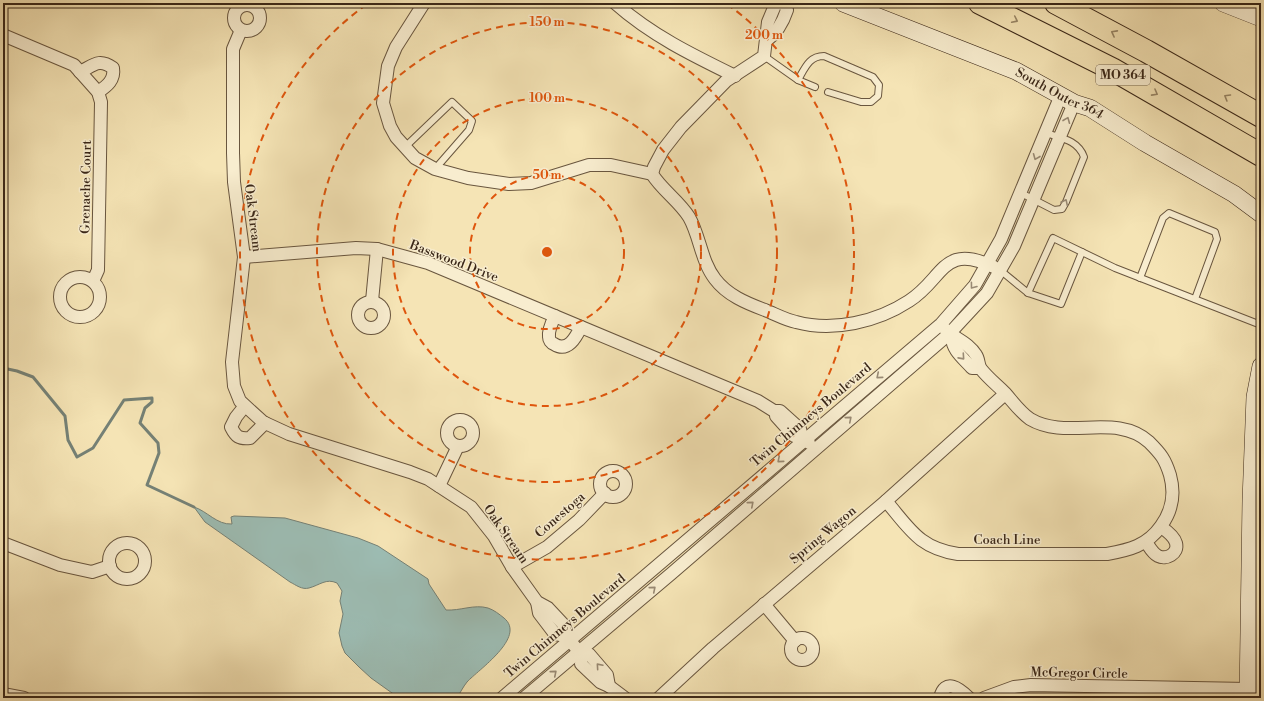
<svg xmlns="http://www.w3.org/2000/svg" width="1264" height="701" font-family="'Libre Bodoni',serif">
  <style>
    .water { fill: #9dbdb4; stroke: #758176 }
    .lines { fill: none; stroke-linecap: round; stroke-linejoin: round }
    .stream { stroke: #758176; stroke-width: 3 }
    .lane-casing { stroke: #69563f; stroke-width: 8 }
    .street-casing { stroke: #69563f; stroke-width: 14 }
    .secondary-casing { stroke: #3a2718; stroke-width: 18 }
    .highway-casing { stroke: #3a2718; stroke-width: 24 }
    .lane { stroke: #f8edcf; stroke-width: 6 }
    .street { stroke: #f8edcf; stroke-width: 12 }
    .secondary { stroke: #f8edcf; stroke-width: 17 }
    .highway { stroke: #f5e4b5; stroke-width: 22 }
    .oneway { stroke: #988666 }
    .oneway2 { stroke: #998a74 }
    .ring { fill: none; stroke: #df560d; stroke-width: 2; stroke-dasharray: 7 5 }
    .labels { text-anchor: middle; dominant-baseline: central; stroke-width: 3; stroke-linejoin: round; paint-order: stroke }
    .shield { fill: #f8edcf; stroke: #73624f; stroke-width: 1 }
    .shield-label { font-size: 12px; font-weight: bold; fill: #3a2718 }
    .street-label { font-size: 13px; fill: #3a2718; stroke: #f8edcf }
    .centre { fill: #df560d; stroke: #f8edcf; stroke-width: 2 }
    .ring-label { font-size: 12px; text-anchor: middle; font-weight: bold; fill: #df560d; stroke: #f8edcf; stroke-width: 3; stroke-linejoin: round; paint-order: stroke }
  </style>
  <rect width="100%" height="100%" fill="#f5e4b5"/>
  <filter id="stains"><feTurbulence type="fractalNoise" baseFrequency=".005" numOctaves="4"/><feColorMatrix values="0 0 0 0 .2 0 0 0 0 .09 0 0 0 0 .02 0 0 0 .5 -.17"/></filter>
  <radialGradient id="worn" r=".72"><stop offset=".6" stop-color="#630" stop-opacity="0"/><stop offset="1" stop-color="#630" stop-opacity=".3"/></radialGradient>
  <path class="water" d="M194,507C207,511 217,525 232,524L231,517L234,516L285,518L358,538L378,546L428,579L429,584L446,610C460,611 474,604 488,608C494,610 499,614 504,618C527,637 478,670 467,682C463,687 460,693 457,698H399L371,678L359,667L345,653L342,646L339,633L343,614L340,601L342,591L337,583C326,578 320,585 309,588C302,590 296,585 290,582L205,522Z"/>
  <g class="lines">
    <polyline class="stream" points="3,368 17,371 33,377 65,416 68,440 77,457 93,448 124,400 152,398 152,402 145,408 140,423 158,443 159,453 147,485 194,507"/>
    <defs>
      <g id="lane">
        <polyline points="764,56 798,80 815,87"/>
        <path d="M798,80C805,68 809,56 824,56L873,77L879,85L878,96L871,102H861L828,92"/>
        <polyline points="405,147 452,102 472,121 469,130 435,169"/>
        <path d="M1021,193L1054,210L1062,209L1066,202L1084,157C1078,140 1061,138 1046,133"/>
        <polyline points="1000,270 1028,293 1053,238 1115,268 1261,325"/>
        <polyline points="1140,278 1163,218 1169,213 1215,232 1217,239 1195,299"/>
        <polyline points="1028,293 1061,304 1082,252"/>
      </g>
      <g id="street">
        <polyline points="424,3 396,47 388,66 383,103 390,126 396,137 415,158 435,169 468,178 509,184 531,183 589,165 611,165 652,174"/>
        <path d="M615,3C651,35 692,55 735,76"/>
        <path d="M776,3L768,22L764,56L726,81L681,127L663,150L654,167L652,174C662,190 679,201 689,217C700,236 701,261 715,279C727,295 746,303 765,310C775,314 786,320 796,322C833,332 877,322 909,301C944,279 942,242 994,267"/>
        <circle cx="247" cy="18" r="13"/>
        <polyline points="241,30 233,49 233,153 234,182 244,257 232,362 234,386 240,401 263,422 289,434 410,472 428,479 471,507 494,536 512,567 537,602 548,608 563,624 566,636 582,655 581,664 600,682 609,686 625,698"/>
        <polyline points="3,35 74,65 98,92 101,102 98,270 93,281"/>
        <path d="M767,40C778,32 783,22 787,10L784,3"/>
        <path d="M80,72C94,65 99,58 113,68C115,80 107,86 98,92"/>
        <polyline points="244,257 356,248 377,249 428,263 758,401 774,411 780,411 800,429 802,437 809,443"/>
        <circle cx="80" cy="297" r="20"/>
        <polyline points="372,301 377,249"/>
        <circle cx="371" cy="315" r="13"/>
        <path d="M555,316C552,322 548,330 549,337C549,340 551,343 554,344C568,353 576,337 581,327"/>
        <path d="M952,337C952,350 963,358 972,368H980"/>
        <path d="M244,407L236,417L231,427C236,437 239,439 250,438L265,423"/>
        <polyline points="776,416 794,436 802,437"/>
        <circle cx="460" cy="433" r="13"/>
        <circle cx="613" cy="484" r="13"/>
        <polyline points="439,486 458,446"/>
        <path d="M886,501C910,529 919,548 958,554H1107C1129,550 1147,546 1161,526C1172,511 1175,493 1170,475C1165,459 1161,454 1149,442C1116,412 1067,441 1030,419C1020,412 1013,402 1005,393C997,385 988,378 981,369C978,365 979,359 976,355C968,342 955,339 945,329"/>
        <path d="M1146,542C1149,546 1152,553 1158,556C1166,560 1179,554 1176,543C1174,536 1167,531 1161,527"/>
        <circle cx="127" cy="561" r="18"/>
        <polyline points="3,543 60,565 92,572 110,566"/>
        <polyline points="512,567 547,547 579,520 605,493"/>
        <polyline points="537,602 539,613 555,634 566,636"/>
        <polyline points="764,604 795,641"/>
        <circle cx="802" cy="649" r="11"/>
        <polyline points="582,655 589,654 607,675 609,686"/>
        <polyline points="3,694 24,698"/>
        <polyline points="502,698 941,324 975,285 1001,239 1061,95"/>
        <polyline points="524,698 672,573 949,334 987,293 1014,246 1074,103"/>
        <polyline points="659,698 713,648 886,501 1005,394"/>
        <path d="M940,698C945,677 960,689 969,698"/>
        <polyline points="984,698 1014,687 1031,685 1248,689"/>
      </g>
      <g id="secondary">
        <path id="s1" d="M843,3L1016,71L1074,103L1090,108L1145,143L1234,194L1261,214"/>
        <polyline points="1223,3 1261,18"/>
        <polyline points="1248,698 1251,501 1255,397 1261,366"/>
      </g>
      <g id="highway">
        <polyline points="980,3 1112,69 1261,155"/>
        <polyline points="1056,3 1146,51 1261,116"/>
      </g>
    </defs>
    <use href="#lane" class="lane-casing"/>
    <use href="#street" class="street-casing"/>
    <use href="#secondary" class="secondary-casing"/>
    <use href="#highway" class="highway-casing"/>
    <use href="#lane" class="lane"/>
    <use href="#street" class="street"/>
    <use href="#secondary" class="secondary"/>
    <use href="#highway" class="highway"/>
  </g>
  <defs><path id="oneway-chevron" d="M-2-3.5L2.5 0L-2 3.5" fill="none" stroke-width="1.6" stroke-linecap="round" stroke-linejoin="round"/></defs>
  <g class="oneway">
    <use href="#oneway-chevron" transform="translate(1015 20) rotate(26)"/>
    <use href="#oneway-chevron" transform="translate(1114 33) rotate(-152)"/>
    <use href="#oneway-chevron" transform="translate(1155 93) rotate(29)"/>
    <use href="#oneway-chevron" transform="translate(1227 97) rotate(-149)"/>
  </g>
  <g class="oneway2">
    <use href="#oneway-chevron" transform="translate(1067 120) rotate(-68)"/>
    <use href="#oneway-chevron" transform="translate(1036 157) rotate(112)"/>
    <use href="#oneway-chevron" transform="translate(1065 202) rotate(-64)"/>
    <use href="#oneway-chevron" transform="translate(973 286) rotate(127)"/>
    <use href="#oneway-chevron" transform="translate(962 357) rotate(48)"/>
    <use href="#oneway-chevron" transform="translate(879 376) rotate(140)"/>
    <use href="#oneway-chevron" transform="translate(849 419) rotate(-41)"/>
    <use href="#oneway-chevron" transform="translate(780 460) rotate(139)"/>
    <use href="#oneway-chevron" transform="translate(751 504) rotate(-41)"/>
    <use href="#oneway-chevron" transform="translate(653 589) rotate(-40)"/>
    <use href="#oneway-chevron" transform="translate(599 666) rotate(-131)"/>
    <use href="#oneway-chevron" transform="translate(554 673) rotate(-40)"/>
  </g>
  <g class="ring">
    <circle cx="547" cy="252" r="77"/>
    <circle cx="547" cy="252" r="154"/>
    <circle cx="547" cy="252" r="230"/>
    <path d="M727 4A307 307 0 1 1 367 4"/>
  </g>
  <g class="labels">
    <rect class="shield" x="1096" y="65" width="54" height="20" rx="3"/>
    <g class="shield-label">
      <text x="1123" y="75">MO 364</text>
    </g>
    <g class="street-label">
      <text stroke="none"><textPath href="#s1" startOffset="235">South Outer 364</textPath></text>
      <text transform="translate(86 187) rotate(-89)">Grenache Court</text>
      <text transform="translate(253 218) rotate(83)">Oak Stream</text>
      <text transform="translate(454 261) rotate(21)">Basswood Drive</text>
      <text transform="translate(811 415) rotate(-40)">Twin Chimneys Boulevard</text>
      <text transform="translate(560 515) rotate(-41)">Conestoga</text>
      <text transform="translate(506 534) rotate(55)">Oak Stream</text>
      <text transform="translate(823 535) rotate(-40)">Spring Wagon</text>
      <text x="1007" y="540">Coach Line</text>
      <text transform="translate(565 626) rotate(-40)">Twin Chimneys Boulevard</text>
      <text transform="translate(1079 673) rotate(1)">McGregor Circle</text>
    </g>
  </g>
  <circle cx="547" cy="252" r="6" class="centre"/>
  <g class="ring-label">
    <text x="547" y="26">150 m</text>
    <text x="764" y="39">200 m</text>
    <text x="547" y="102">100 m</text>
    <text x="547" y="179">50 m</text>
  </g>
  <rect width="1264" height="701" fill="none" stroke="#f5e4b5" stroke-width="16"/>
  <rect x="4" y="4" width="1256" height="693" fill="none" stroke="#3a2718" stroke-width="2"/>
  <rect x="8" y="8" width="1248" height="685" fill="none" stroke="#3a2718"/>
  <rect width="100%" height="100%" filter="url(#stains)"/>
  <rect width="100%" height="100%" fill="url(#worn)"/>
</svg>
